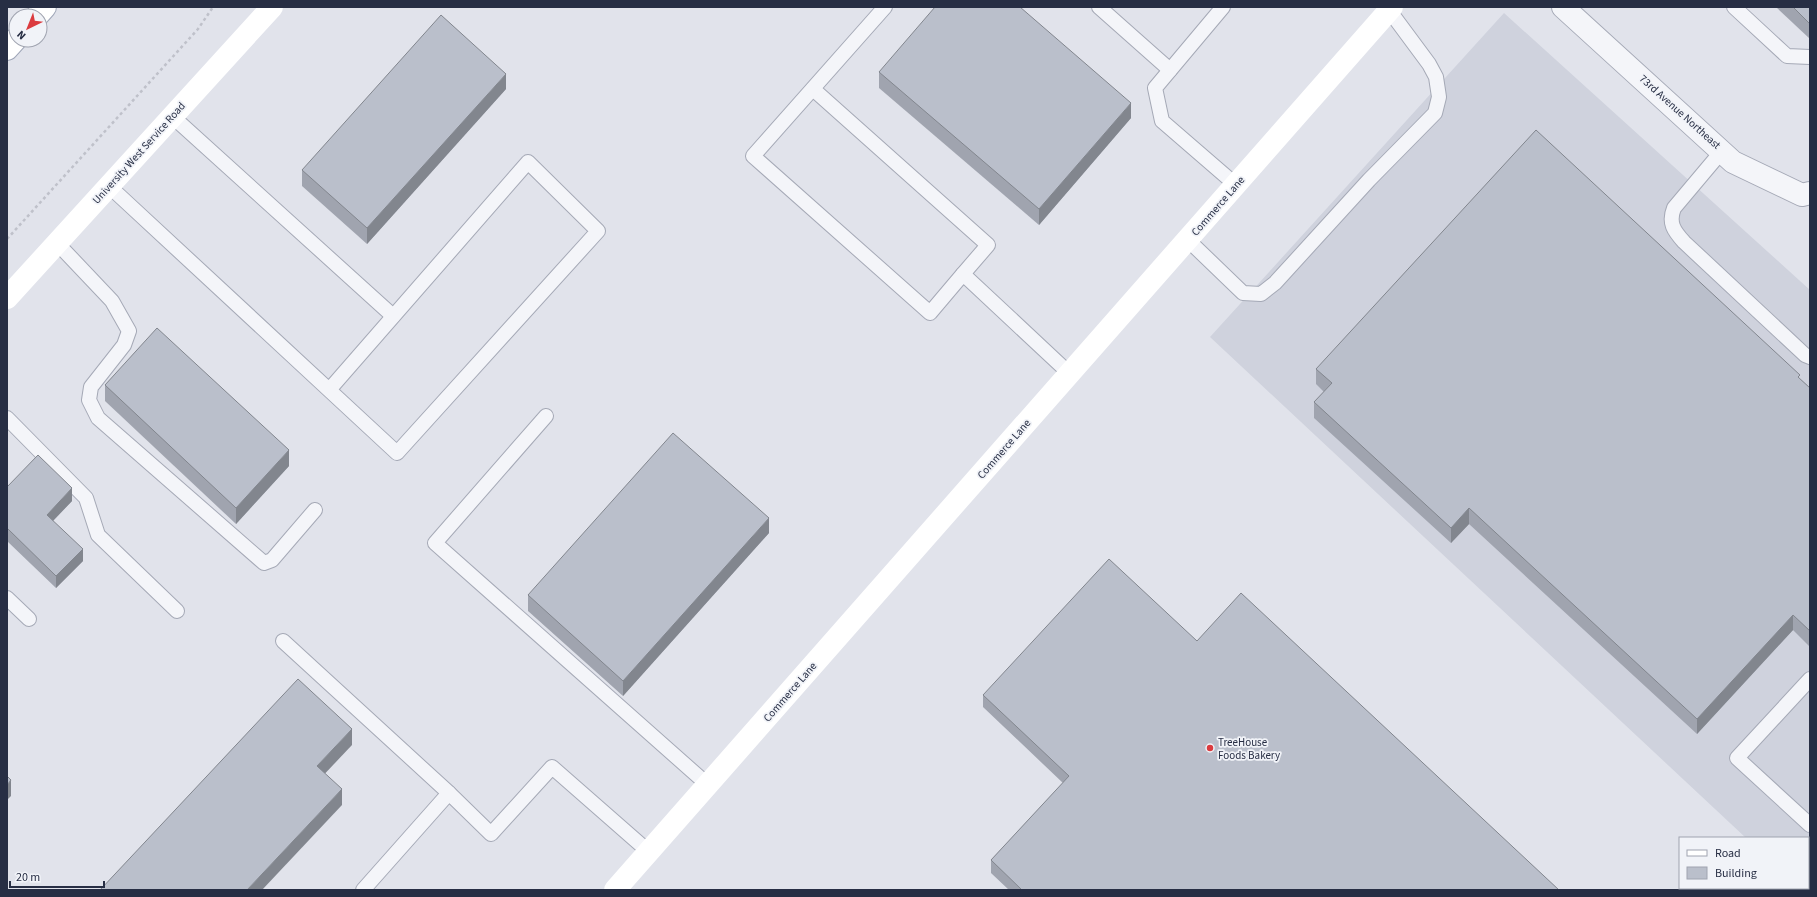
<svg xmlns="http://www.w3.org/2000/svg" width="1817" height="897" font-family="'Source Sans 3',sans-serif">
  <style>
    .built { fill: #cfd2dd }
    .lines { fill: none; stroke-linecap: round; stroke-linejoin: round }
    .lane-casing { stroke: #a5a9b6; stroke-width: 16 }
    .street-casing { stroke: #a5a9b6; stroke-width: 24 }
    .primary-casing { stroke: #9fa6b8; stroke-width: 24 }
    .path { stroke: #bfc1ca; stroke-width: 2.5; stroke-dasharray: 3 3; stroke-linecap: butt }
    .lane { stroke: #f4f5f9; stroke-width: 14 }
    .street { stroke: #f4f5f9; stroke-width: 22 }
    .secondary { stroke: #fff; stroke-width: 22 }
    .primary { stroke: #fff; stroke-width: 22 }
    .wall { fill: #a0a4af }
    .shaded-wall { fill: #82868e }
    .building { fill: #babfcb; stroke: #82868e }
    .poi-dot { fill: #db3b3f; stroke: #f1f3f8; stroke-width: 1.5 }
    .labels { text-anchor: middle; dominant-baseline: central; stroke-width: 3.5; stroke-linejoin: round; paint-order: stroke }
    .street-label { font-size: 11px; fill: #272e44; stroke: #f1f3f8 }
    .poi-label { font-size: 11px; fill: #272e44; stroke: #f1f3f8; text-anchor: start }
  </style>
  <rect width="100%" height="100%" fill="#e1e3eb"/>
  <polygon class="built" points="1504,13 1810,290 1810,890 1801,890 1799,888 1808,888 1808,838 1746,838 1210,337"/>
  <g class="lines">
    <defs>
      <g id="lane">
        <polyline points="885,7 753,156 930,313 963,274 1070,374"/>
        <polyline points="1099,7 1170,70"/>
        <polyline points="1223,7 1155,88 1162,121 1236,185"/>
        <polyline points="1734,7 1787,56 1810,57"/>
        <polyline points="813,89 988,245 963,274"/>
        <polyline points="172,116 393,316"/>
        <path d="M1722,151L1674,208C1668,223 1674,231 1684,242L1805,355L1810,357"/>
        <polyline points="109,186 397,453 598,231 528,162 329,390"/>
        <polyline points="1188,240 1243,293 1261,294 1275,283 1369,180 1435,113 1439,97 1436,77 1429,64 1389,10"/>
        <polyline points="57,243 112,301 129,331 124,345 91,387 89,400 98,418 264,563 272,560 315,510"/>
        <polyline points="546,416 435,543 708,785"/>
        <polyline points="7,418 86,498 98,535 177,611"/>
        <polyline points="7,598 29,619"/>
        <polyline points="283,641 449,793"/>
        <polyline points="1810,679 1737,758 1810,825"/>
        <polyline points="363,890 449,793 491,834 552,767 649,852"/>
      </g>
      <polyline id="street" points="1563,7 1733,162 1802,195 1810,193"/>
      <g id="primary">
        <polyline points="37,16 45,7"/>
        <polyline points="7,49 16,39"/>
      </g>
    </defs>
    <use href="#lane" class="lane-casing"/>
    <use href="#street" class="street-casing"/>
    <use href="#primary" class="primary-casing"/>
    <polyline class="path" points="7,239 198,29 213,7"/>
    <use href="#lane" class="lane"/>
    <use href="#street" class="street"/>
    <g class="secondary">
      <polyline points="7,298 272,7"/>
      <polyline points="615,890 1392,7"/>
    </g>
    <use href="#primary" class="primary"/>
  </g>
  <g class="wall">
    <polygon points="1776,7 1810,7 1810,39"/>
    <polygon points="879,72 1131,118 1039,225 879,88"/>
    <polygon points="506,89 367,244 302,186 302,170"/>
    <polygon points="1316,369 1800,379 1810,388 1810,647 1793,630 1697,734 1469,524 1451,543 1314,418 1314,402 1324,392 1316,384"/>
    <polygon points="105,385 289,466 236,524 105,401"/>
    <polygon points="7,487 72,501 53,521 83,561 56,588 7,541"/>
    <polygon points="769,533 623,696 528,611 528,595"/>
    <polygon points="1197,641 1559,890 1009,890 991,873 991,860 1063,783 983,707 983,695"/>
  </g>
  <g class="shaded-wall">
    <polygon points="506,74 506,89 367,244 367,228"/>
    <polygon points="1131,103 1131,118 1039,225 1039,209"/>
    <polygon points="289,450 289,466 236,524 236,508"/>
    <polygon points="72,488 72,501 47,527 47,515"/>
    <polygon points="1469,508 1469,524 1451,543 1451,528"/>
    <polygon points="769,518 769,533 623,696 623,681"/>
    <polygon points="83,549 83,561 56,588 56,576"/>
    <polygon points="1793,615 1793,630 1697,734 1697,719"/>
    <polygon points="352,729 352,745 317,782 317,766"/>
    <polygon points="11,780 11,796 7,800 7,785"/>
    <polygon points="342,789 342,805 262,890 247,890"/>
  </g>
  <g class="building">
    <polygon points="935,7 1020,7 1131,103 1039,209 879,72"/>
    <polygon points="1793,7 1810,7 1810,24"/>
    <polygon points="441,15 506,74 367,228 302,170"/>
    <polygon points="1536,130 1800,375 1798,377 1810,388 1810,631 1793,615 1697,719 1469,508 1451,528 1314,402 1332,383 1316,369"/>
    <polygon points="157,328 289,450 236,508 105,385"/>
    <polygon points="673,433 769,518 623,681 528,595"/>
    <polygon points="38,455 72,488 47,515 83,549 56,576 7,528 7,487"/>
    <polygon points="1109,559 1197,641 1241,593 1559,890 1022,890 991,860 1069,776 983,695"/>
    <polygon points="298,679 352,729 317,766 342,789 247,890 100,890"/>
    <polygon points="7,776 11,780 7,785"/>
  </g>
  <circle class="poi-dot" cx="1210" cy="748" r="4"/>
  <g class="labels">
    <g class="street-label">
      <text transform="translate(1680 112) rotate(42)">73rd Avenue Northeast</text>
      <text transform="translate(139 153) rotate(-48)">University West Service Road</text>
      <text transform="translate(1218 206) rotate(-49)">Commerce Lane</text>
      <text transform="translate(1004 449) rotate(-49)">Commerce Lane</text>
      <text transform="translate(790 692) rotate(-49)">Commerce Lane</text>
    </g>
    <g class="poi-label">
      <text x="1218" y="742">TreeHouse<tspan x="1218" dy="13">Foods Bakery</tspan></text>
    </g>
  </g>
  <rect width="1817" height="897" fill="none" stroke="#272e44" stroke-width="16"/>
  <rect x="1679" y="837" width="130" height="52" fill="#f1f3f8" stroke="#a0a4b0"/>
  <rect x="1687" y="850" width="20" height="6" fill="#ffffff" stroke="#a0a4b0"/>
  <text x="1715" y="857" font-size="12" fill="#272e44">Road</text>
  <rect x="1687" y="867" width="20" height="12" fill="#babfcb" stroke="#a0a4b0"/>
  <text x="1715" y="877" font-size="12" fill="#272e44">Building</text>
  <g transform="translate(28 28) rotate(223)"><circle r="19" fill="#f1f3f8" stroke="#a0a4b0"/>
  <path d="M0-3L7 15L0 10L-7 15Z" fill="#db3b3f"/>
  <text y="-6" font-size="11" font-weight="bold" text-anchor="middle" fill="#272e44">N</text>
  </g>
  <path d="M10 881v6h94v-6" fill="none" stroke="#272e44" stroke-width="2"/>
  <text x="16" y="881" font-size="12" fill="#272e44" stroke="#f1f3f8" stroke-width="3" paint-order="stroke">20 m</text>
</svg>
